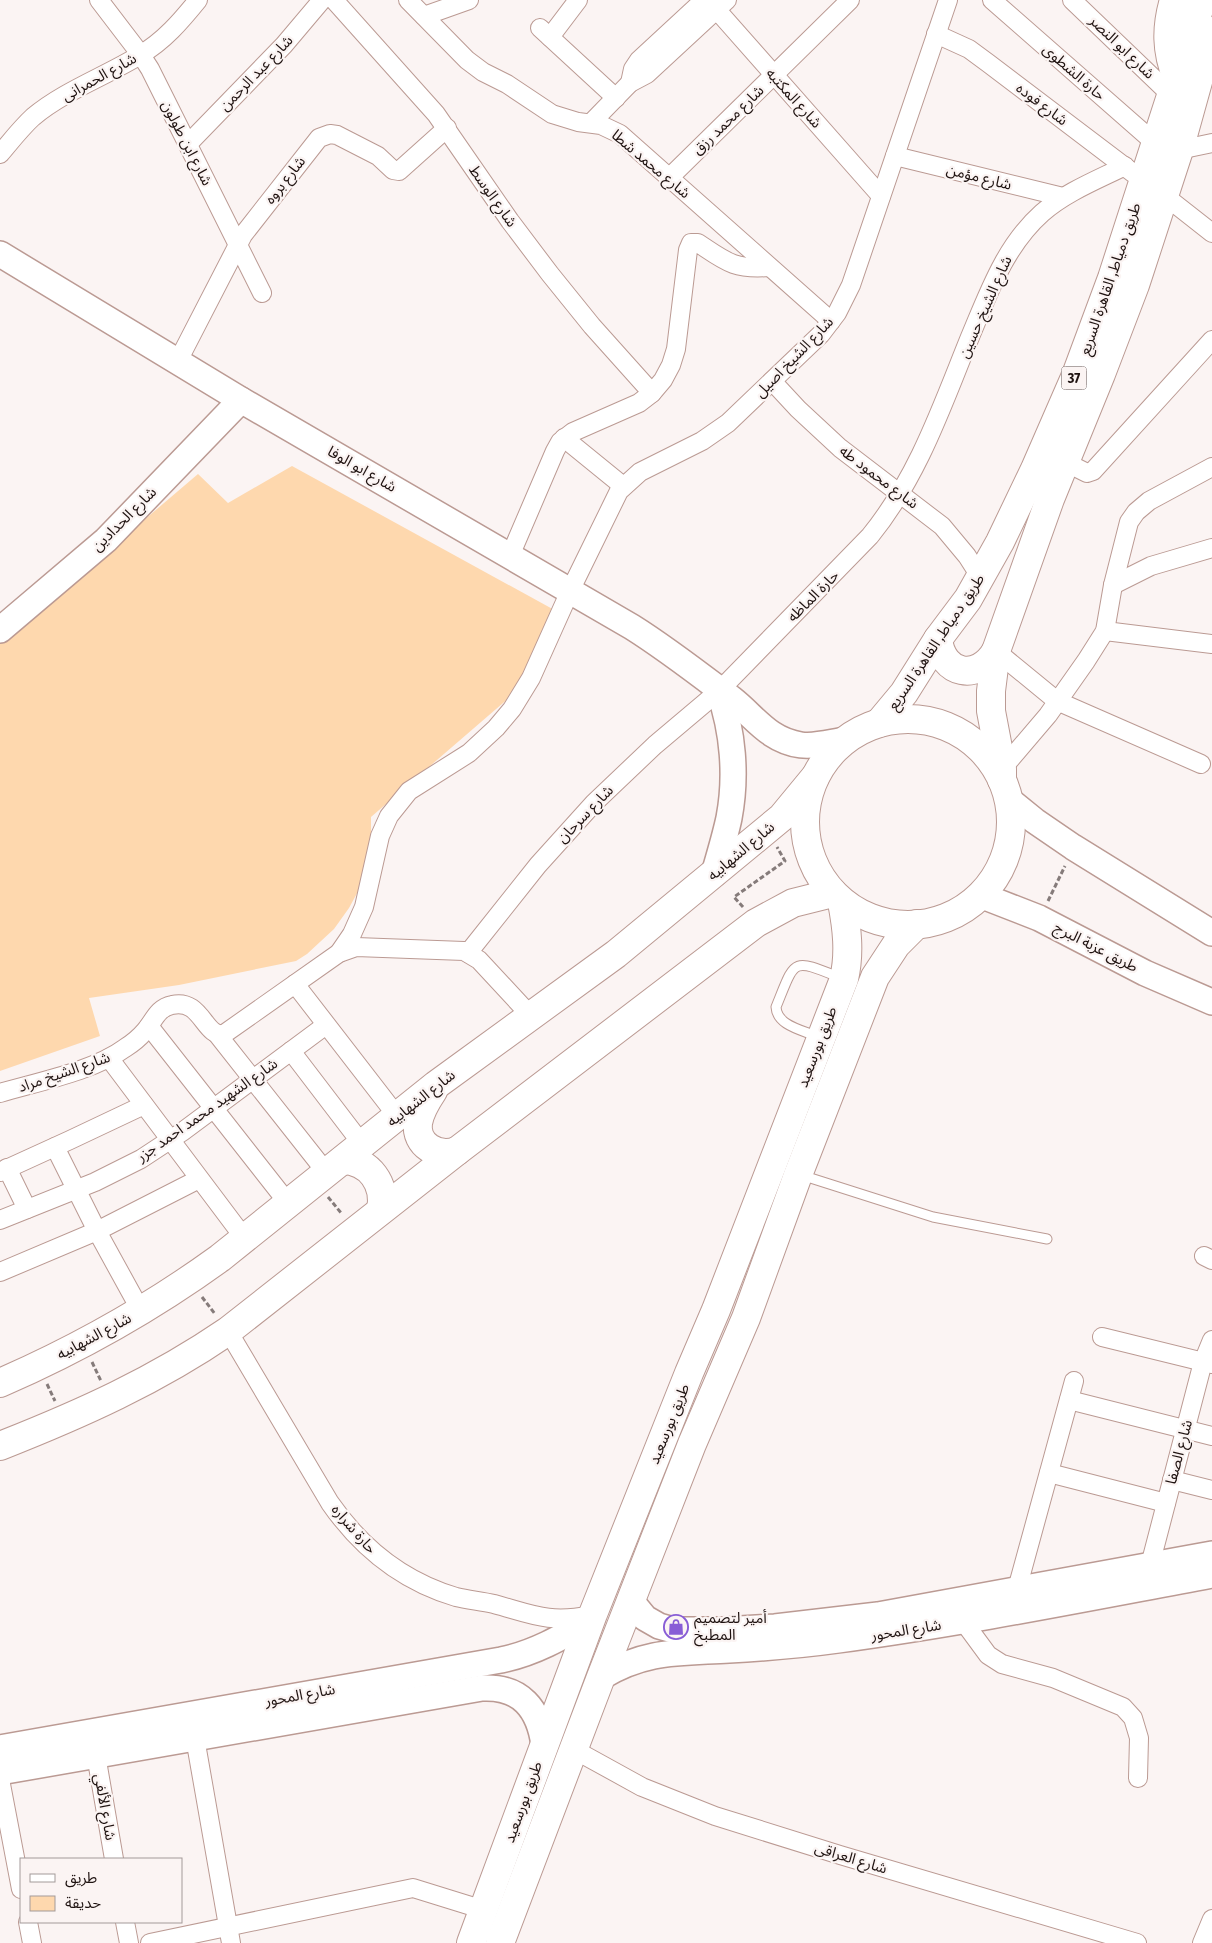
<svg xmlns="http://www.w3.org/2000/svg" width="1212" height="1943" font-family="'Fira Sans Condensed','Noto Sans Arabic',sans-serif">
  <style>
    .green { fill: #fed8ae }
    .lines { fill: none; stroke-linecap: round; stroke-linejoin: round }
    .lane-casing { stroke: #bb9a93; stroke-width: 11 }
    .street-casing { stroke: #bb9a93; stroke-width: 20 }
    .secondary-casing { stroke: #bb9a93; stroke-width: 28 }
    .highway-casing { stroke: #bb9a93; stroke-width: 30 }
    .path { stroke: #857b7a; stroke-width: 3; stroke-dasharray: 5 2.5; stroke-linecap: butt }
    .lane { stroke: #fff; stroke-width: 9 }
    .street { stroke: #fff; stroke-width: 18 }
    .secondary { stroke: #fff; stroke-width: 25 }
    .highway { stroke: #fff; stroke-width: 28 }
    .labels { text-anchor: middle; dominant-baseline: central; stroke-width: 4.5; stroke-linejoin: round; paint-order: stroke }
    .shield { fill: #fbf4f3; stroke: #615655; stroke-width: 1 }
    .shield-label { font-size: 14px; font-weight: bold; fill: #1f1311 }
    .street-label { font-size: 15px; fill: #1f1311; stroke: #fbf4f3 }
    .poi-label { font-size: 15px; fill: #1f1311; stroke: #fbf4f3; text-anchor: start }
  </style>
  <rect width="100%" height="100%" fill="#fbf4f3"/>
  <polygon class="green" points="292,466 558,612 518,690 371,817 371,850 361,886 349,908 334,929 307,954 296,961 179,985 89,998 100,1036 0,1071 0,643 198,474 228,503"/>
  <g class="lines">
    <defs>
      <g id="lane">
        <path d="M818,1037C803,1030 777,1026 776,1007C796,958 791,958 841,978"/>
        <polyline points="801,1175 933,1217 1047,1239"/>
      </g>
      <g id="street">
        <polyline points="99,0 141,55 150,69 262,293"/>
        <polyline points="334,0 436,114 510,221 550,274 592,326 652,393"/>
        <polyline points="408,0 467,60 483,72 507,84 552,114 578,122 601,125 620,134 831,321"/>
        <polyline points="708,0 881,196"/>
        <polyline points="992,0 1155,143"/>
        <polyline points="1072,0 1171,95"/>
        <polyline points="424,16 469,0"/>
        <polyline points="540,28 616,98"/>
        <polyline points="936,34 969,49 988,63 1133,173"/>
        <polyline points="550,37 578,0"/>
        <polyline points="630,83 633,69 639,60 704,0"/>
        <polyline points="591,123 630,83 647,74 727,0"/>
        <polyline points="188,144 284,45 322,0"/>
        <polyline points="1179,150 1212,143"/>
        <path d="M0,154C11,141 21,128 33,117C64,91 106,76 140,55C164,41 181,21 198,0"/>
        <polyline points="895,156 1063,197"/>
        <polyline points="669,178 850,0"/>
        <polyline points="1165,196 1212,233"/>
        <polyline points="178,361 243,235 319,138 330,134 337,135 378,156 393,170 399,171 447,128"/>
        <polyline points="772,381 798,409 840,448 942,526 967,556 981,578"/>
        <polyline points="564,438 623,486"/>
        <polyline points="1065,462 1087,473 1093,471 1212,340"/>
        <path d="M510,556L555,451L560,442L573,432L639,403L652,393L663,380L671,365L676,349L688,250L691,243H698C725,261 734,270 769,267"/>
        <polyline points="1113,585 1151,566 1212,548"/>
        <polyline points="1105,631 1212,644"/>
        <polyline points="996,651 1057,701 1201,764"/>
        <polyline points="1002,769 1048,715 1086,661 1105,631 1113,585 1129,522 1136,512 1149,501 1212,467"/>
        <polyline points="339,953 352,934 364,907 380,836 389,816 409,791 469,753 496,728 512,709 531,678 570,591 619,491 640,472 702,441 728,423 821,334 837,313 851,285 948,0"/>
        <path d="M468,953L538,865L594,803L655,745L719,691L870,536C918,477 942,406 970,337C989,292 1005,246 1042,213C1066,192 1097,180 1125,166"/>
        <polyline points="295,984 397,1116"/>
        <polyline points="149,1026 288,1203"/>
        <polyline points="217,1034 326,1172"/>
        <polyline points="291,1051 362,1144"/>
        <polyline points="109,1058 245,1239"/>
        <path d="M0,1093C37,1082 94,1071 125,1048C133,1043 140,1037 145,1031C154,1021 157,1008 172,1005C202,998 204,1038 224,1034L339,953L356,947L464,951L479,960L531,1016"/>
        <polyline points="55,1147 97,1231 141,1311"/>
        <polyline points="7,1168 27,1209"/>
        <polyline points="0,1172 70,1140 144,1105"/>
        <polyline points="0,1220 95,1182 141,1159 182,1132 326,1025"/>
        <polyline points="1204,1256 1212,1260"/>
        <polyline points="0,1272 97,1231 199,1179"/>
        <path d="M228,1331L330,1503C362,1549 402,1581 456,1597C468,1600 481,1601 494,1604C531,1614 550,1624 590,1615"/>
        <polyline points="1102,1337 1212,1364"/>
        <polyline points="1069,1400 1212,1436"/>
        <polyline points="1049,1473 1166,1503"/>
        <polyline points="1172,1480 1212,1490"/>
        <polyline points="1150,1565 1203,1362 1212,1340"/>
        <polyline points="1017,1589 1074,1381"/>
        <polyline points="963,1621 988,1655 1002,1664 1053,1678 1123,1707 1133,1718 1139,1738 1138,1778"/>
        <polyline points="195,1738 231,1943"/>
        <polyline points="573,1749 642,1787 715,1816 840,1855 1137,1943"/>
        <polyline points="96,1755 114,1859"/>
        <polyline points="0,1779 21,1889"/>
        <polyline points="28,1922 32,1943"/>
        <polyline points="125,1922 129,1943"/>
        <polyline points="150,1943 413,1888 484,1910"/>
        <polyline points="1202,1943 1212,1919"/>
      </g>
      <g id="secondary">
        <path d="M0,254L241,400L632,627C667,649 699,674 732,699C755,717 768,740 801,745C816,747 831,742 846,740"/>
        <polyline points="0,630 106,540 241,400"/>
        <polyline points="1008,799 1035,821 1073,847 1212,933"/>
        <path d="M714,874C719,856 725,837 729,818C737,776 733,731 719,691"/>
        <polyline points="980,895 1039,918 1145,973 1212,1002"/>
        <polyline points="631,1601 645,1618 659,1626 673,1630 723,1630 775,1627 878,1615 1212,1554"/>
        <path d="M601,1677C646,1650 678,1653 729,1650C765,1648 802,1645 838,1640C964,1623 1088,1598 1212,1575"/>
        <path d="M0,1748L501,1660C535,1653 562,1637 591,1620"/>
        <path d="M0,1772L482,1688C521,1686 539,1709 544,1745"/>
      </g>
      <g id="highway">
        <path d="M1174,0C1166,27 1166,51 1177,78"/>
        <path d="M938,639C942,675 978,682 996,651"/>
        <circle cx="908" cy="822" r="103"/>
        <polyline points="879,723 904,693 938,639 968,599 1000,542 1035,469 1076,375 1112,278 1202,0"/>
        <polyline points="1002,780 1002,769 991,711 991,691 996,651 1050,499 1101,374 1135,285 1179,150 1212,31"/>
        <path d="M433,1091C427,1100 420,1111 418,1123C415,1145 438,1158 457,1151"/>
        <path d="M343,1160C370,1161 386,1184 381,1210"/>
        <path d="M0,1383C78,1349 151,1308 220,1258L436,1085L616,954L782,817L815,777"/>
        <path d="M0,1446C81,1414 155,1381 228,1331L457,1151L756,923L793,903L833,893"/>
        <path d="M471,1943L593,1614L689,1373L716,1310L844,979C850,953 847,928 842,902"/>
        <polyline points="500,1943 601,1677 692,1444 746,1318 798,1175 875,977 896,945 917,924"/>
      </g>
    </defs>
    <use href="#lane" class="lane-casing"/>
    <use href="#street" class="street-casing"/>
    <use href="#secondary" class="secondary-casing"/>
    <use href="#highway" class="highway-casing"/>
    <g class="path">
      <polyline points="1048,901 1065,866"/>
      <polyline points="743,907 734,897 785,861 777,847"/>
      <polyline points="328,1197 342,1214"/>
      <polyline points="202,1297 215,1314"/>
      <polyline points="92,1362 101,1381"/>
      <polyline points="47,1384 55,1401"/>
    </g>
    <use href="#lane" class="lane"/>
    <use href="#street" class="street"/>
    <use href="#secondary" class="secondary"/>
    <use href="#highway" class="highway"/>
  </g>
  <defs>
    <symbol id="shop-ring" viewBox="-11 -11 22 22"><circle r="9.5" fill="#fbf4f3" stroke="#885dd6" stroke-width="1.5"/><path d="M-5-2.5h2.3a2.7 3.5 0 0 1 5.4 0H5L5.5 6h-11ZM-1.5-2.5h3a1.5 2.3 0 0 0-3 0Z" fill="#885dd6"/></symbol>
  </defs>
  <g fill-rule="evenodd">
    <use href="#shop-ring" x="662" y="1613" width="28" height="28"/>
  </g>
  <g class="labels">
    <rect class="shield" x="1061.5" y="366.5" width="25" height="23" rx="4"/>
    <g class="shield-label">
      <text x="1074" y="378">37</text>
    </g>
    <g class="street-label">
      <text transform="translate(1122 47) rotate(44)">شارع ابو النصر</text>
      <text transform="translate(1074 72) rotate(41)">حارة الشطوى</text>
      <text transform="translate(256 73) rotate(-46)">شارع عبد الرحمن</text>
      <text transform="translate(99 77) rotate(-29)">شارع الحمرانى</text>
      <text transform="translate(794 98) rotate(48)">شارع المكتبه</text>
      <text transform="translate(1042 104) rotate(37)">شارع فوده</text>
      <text transform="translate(728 120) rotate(-44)">شارع محمد رزق</text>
      <text transform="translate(187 143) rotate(63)">شارع ابن طولون</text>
      <text transform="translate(651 164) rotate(40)">شارع محمد شطا</text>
      <text transform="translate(979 177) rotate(14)">شارع مؤمن</text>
      <text transform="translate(285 180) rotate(-52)">شارع بروه</text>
      <text transform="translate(493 196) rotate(55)">شارع الوسط</text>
      <text transform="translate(1110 279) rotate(-71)">طريق دمياط, القاهرة السريع</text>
      <text transform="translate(985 307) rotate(-66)">شارع الشيخ حسين</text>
      <text transform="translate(794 357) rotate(-46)">شارع الشيخ اصيل</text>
      <text transform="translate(362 469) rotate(30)">شارع ابو الوفا</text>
      <text transform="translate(879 477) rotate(37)">شارع محمود طه</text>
      <text transform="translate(124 519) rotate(-45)">شارع الحدادين</text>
      <text transform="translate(813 596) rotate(-45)">حارة الماظه</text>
      <text transform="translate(936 642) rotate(-56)">طريق دمياط, القاهرة السريع</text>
      <text transform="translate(585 814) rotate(-46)">شارع سرحان</text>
      <text transform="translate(741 851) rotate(-40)">شارع الشهابيه</text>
      <text transform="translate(1096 947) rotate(27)">طريق عزبة البرج</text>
      <text transform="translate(817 1047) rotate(-69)">طريق بورسعيد</text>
      <text transform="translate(64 1072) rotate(-19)">شارع الشيخ مراد</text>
      <text transform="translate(421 1098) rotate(-38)">شارع الشهابيه</text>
      <text transform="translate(207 1110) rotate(-35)">شارع الشهيد محمد احمد جزر</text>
      <text transform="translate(94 1336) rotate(-28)">شارع الشهابيه</text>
      <text transform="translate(669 1424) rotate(-68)">طريق بورسعيد</text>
      <text transform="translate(1179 1452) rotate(-75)">شارع الصفا</text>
      <text transform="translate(354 1529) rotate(49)">حارة شراره</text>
      <text transform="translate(906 1630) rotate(-9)">شارع المحور</text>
      <text transform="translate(300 1695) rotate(-10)">شارع المحور</text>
      <text transform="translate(523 1802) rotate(-70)">طريق بورسعيد</text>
      <text transform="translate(105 1807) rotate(80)">شارع الألفي</text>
      <text transform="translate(851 1858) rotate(17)">شارع العراقى</text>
    </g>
    <g class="poi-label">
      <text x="694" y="1618">أمير لتصميم<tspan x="694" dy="17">المطبخ</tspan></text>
    </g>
  </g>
  <rect x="20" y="1858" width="162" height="65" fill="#fbf4f3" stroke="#a39a99"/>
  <rect x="30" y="1874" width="25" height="8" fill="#ffffff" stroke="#a39a99"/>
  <text x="65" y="1883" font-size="15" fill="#1f1311">طريق</text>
  <rect x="30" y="1896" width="25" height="15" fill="#fed8ae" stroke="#a39a99"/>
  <text x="65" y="1908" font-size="15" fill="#1f1311">حديقة</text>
</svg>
